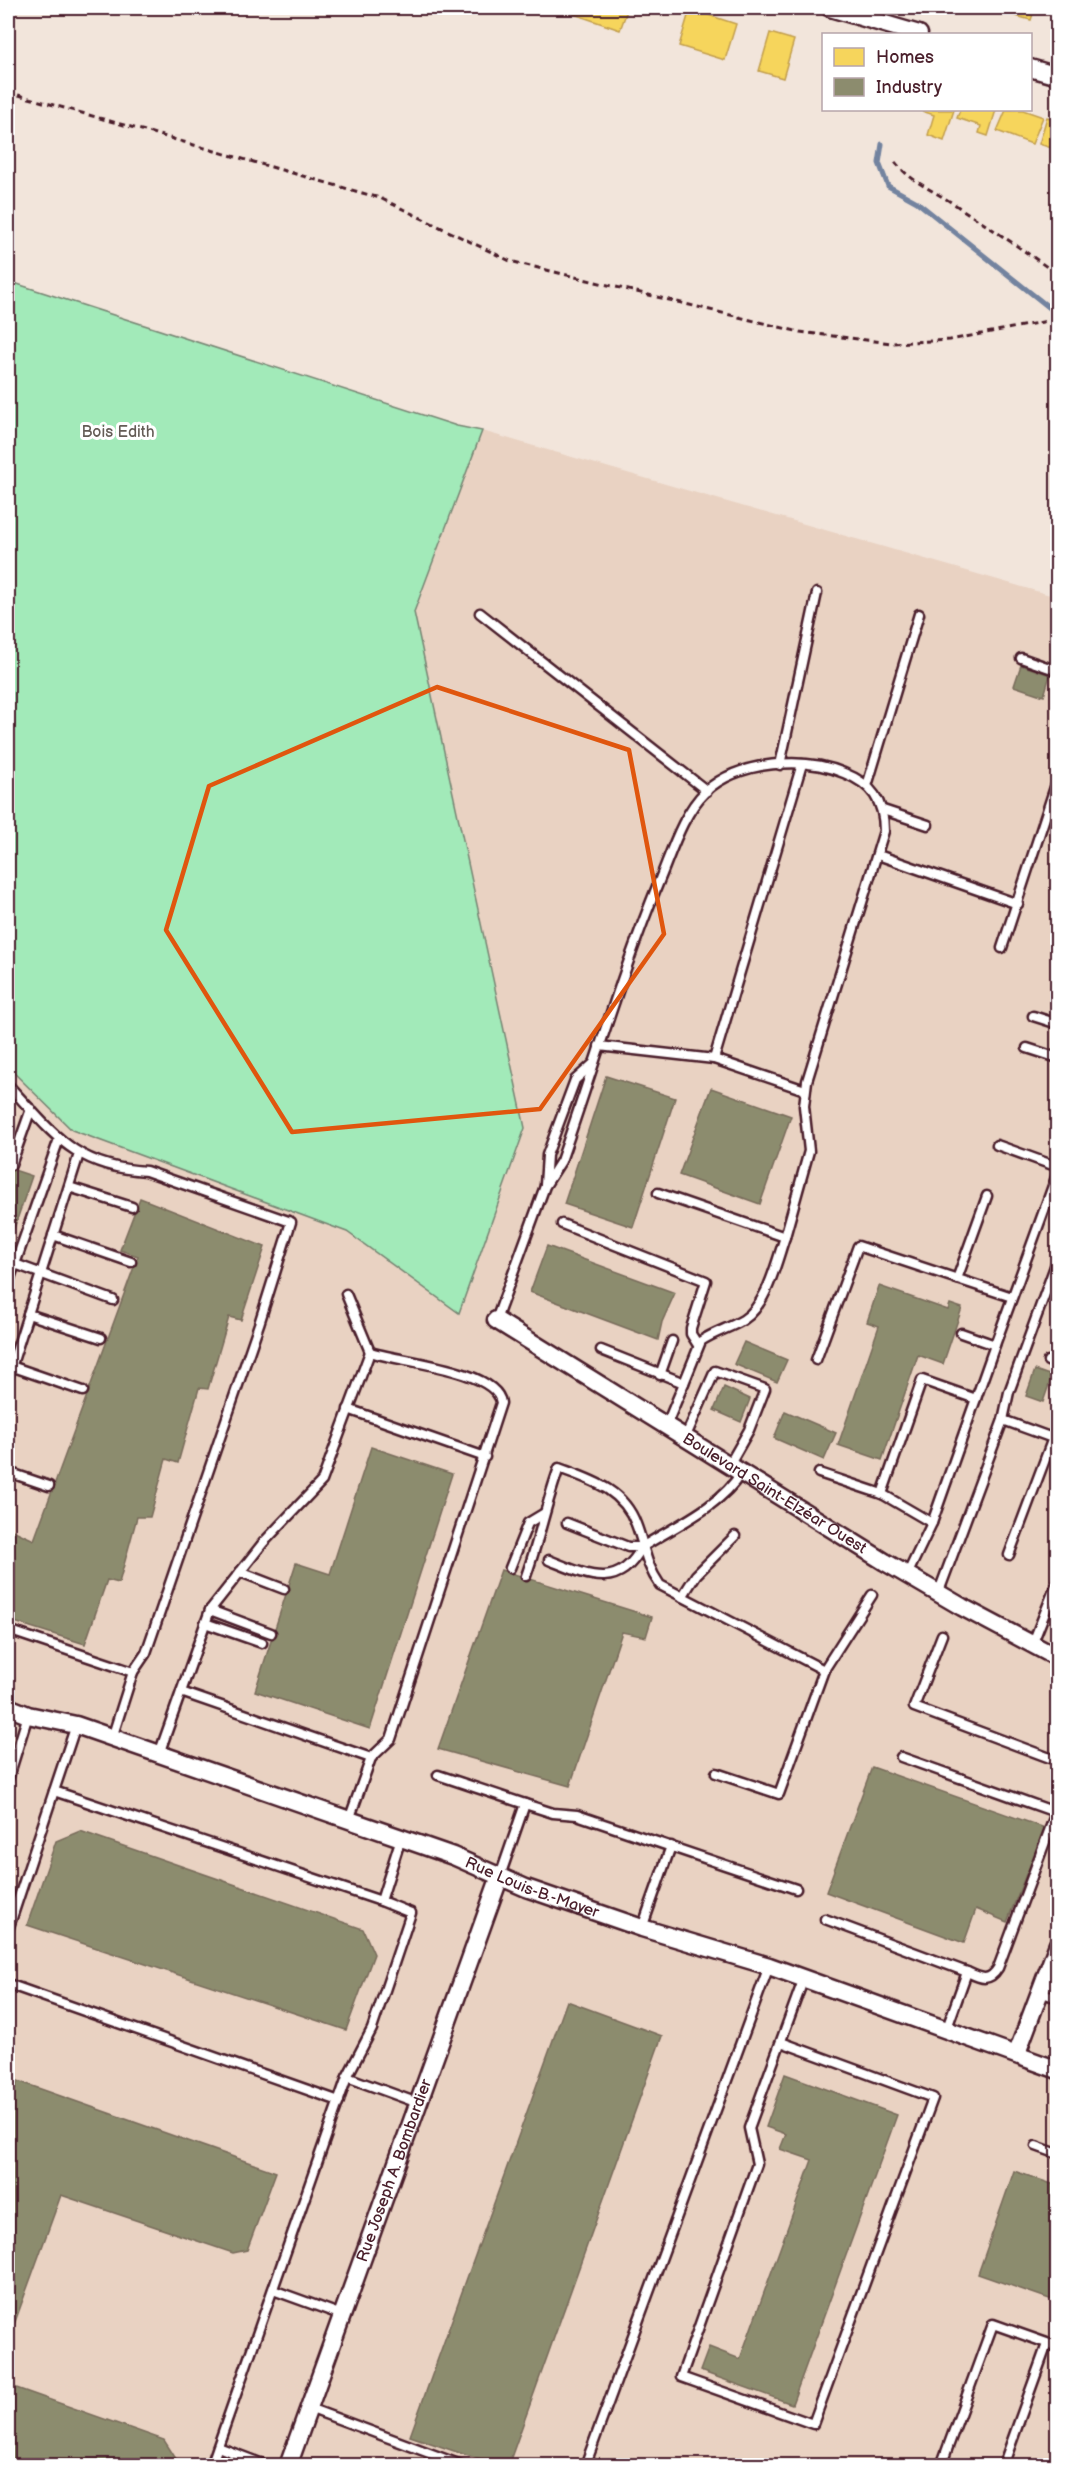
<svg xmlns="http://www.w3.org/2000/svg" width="1065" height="2473" font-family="'Balsamiq Sans',sans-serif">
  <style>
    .built { fill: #e9d2c2 }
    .green { fill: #a2eab9; stroke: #768472; stroke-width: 1.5 }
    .homes { fill: #f6d55c; stroke: #c29e4d; stroke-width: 1.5 }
    .industry { fill: #8c8c6e; stroke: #786b5a; stroke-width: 1.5 }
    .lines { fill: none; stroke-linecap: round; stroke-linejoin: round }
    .stream { stroke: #73839f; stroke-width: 5 }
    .lane-casing { stroke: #4a1f2b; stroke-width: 13 }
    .street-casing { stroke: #4a1f2b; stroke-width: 21 }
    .path { stroke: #4a1f2b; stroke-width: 3; stroke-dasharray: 6 4.5; stroke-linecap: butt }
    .lane { stroke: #fff; stroke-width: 8 }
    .street { stroke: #fff; stroke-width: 16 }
    .marked { fill: none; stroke: #e0560e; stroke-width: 4.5; stroke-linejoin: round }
    .labels { text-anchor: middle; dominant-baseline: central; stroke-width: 6; stroke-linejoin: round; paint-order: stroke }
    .park-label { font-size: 16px; fill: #645c56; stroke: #fff }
    .street-label { font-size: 16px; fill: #4a1f2b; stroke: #fff }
  </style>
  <rect width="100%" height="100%" fill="#f2e5db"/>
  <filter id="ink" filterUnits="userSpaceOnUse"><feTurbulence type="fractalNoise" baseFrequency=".0167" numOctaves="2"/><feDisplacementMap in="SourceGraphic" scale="12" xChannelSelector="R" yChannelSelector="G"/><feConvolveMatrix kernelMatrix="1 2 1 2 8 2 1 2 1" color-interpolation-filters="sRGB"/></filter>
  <g filter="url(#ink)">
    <polygon class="built" points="482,431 1057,597 1057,2465 8,2465 8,1067 72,1130 347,1232 459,1313 525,1128 414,612"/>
    <polygon class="green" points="8,281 457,426 482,431 414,612 525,1128 459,1313 347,1232 72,1130 8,1067"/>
    <g class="homes">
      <polygon points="576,8 628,8 620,30 574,14"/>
      <polygon points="1002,8 1035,8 1031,20 1001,12"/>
      <polygon points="690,9 736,24 725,60 679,46"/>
      <polygon points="770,33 794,40 783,78 759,71"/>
      <polygon points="919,110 954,110 944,141 928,135 934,115"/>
      <polygon points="960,110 996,110 988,136 979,133 981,126 957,118"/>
      <polygon points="1006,110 1023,110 1043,117 1032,144 997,131"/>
      <polygon points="1047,117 1058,120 1058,150 1039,144"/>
    </g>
    <g class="industry">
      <polygon points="1021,665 1050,675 1044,696 1014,686"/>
      <polygon points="606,1076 675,1098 633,1227 564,1204"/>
      <polygon points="711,1088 791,1116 760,1204 679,1175"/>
      <polygon points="8,1168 32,1176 8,1246"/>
      <polygon points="140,1198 265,1247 241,1320 229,1317 208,1389 199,1388 178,1463 166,1459 150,1517 137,1517 119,1583 107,1580 85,1644 8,1620 8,1528 34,1540 138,1256 120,1250"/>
      <polygon points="547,1246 675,1293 662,1322 658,1340 530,1292"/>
      <polygon points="879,1286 948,1310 950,1304 962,1308 943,1364 918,1355 882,1460 838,1445 879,1326 867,1322"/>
      <polygon points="744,1342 787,1360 777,1382 734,1364"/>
      <polygon points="1035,1370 1052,1376 1043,1402 1026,1396"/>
      <polygon points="724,1387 750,1399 741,1422 714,1410"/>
      <polygon points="785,1411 836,1433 824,1460 774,1438"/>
      <polygon points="371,1447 452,1474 370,1729 255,1691 296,1563 330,1574"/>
      <polygon points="501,1570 652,1617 646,1637 622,1632 570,1786 438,1749"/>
      <polygon points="872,1767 1045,1828 1032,1872 1027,1872 1007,1922 976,1909 964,1943 826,1892"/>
      <polygon points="80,1831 363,1929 374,1954 346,2030 27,1925 56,1841"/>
      <polygon points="567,2001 662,2036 508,2466 498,2466 410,2436"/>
      <polygon points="785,2074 897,2115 792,2404 700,2371 709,2347 740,2359 812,2160 780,2149 786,2134 766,2127"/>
      <polygon points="18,2081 276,2172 247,2250 233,2253 61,2195 8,2341 8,2109"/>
      <polygon points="1014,2171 1058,2186 1058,2302 978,2274"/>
      <polygon points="8,2385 164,2440 178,2462 177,2466 8,2466"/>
    </g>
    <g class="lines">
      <polyline class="stream" points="882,144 879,163 888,186 917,202 1051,309"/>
      <defs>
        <g id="lane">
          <polyline points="480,613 707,791"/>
          <polyline points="1021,658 1058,671"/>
          <polyline points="780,765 817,593"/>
          <polyline points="867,786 919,614"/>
          <polyline points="883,810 928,825"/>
          <polyline points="878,855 1018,904"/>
          <polyline points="1002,948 1055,787"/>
          <polyline points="1033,1016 1058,1024"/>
          <polyline points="599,1046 714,1059 805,1090"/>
          <polyline points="1027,1048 1058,1058"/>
          <polyline points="714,1059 802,764"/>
          <path d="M8,1085C53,1133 74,1167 146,1171L291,1222L259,1324L146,1653L133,1672"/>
          <polyline points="997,1145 1058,1167"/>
          <polyline points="11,1165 31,1109"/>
          <polyline points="545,1185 547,1155 575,1080 593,1064"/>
          <polyline points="69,1187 132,1207"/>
          <path d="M658,1193L785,1237C776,1263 767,1305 743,1320C730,1328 714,1332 701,1341L684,1383"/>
          <polyline points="562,1224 706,1281 691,1328 691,1334 698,1345"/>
          <polyline points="53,1235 131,1262"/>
          <polyline points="15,1264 113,1300"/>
          <polyline points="957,1279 987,1196"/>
          <polyline points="8,1284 59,1139"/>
          <polyline points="346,1294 370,1352"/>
          <polyline points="28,1314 101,1338"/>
          <path d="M496,1320L545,1186L561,1161C594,1067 622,971 660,879C672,850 683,813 706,791C739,761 804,756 844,773C872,784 884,801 884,831L807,1081L804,1106L809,1151L785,1237"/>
          <polyline points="995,1345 1058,1172"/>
          <polyline points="601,1350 684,1383 666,1426"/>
          <polyline points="816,1360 858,1246 1012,1297"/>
          <polyline points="1048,1361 1058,1365"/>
          <polyline points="8,1365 83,1391"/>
          <polyline points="660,1375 672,1341"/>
          <polyline points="8,1377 79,1154"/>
          <polyline points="348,1409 485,1457"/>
          <polyline points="1003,1420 1009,1392 1058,1258"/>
          <polyline points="685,1438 715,1371 765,1389 749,1430 729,1465"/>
          <polyline points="8,1472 49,1486"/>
          <polyline points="819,1473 882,1494 932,1523 907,1575"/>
          <polyline points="882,1494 922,1380 976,1399"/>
          <path d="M567,1523L628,1547H642C675,1526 720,1507 741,1473"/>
          <polyline points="932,1523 995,1345 961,1333"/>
          <polyline points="1009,1555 1053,1438"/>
          <path d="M549,1560C587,1575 618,1592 642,1547"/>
          <polyline points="510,1568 528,1523 543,1514"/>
          <polyline points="240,1572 284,1589"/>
          <path d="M526,1576C539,1540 546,1504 559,1468C591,1480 623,1489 636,1524C645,1547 645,1564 660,1585L824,1670"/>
          <polyline points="938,1594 1003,1420 1058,1440"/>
          <polyline points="682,1597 696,1575 735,1536"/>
          <polyline points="210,1610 271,1633"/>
          <polyline points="205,1623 262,1643"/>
          <polyline points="8,1630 133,1672 112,1738"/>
          <polyline points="942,1635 914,1707 1058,1761"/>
          <polyline points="1032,1645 1058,1580"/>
          <path d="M181,1692L210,1610L263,1543L322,1481L370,1352C396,1361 497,1369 501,1403L391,1739L371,1758"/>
          <polyline points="76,1725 54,1791 381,1901 401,1838"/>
          <polyline points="159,1754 181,1692 371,1758 349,1820"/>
          <polyline points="901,1757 1058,1813"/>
          <polyline points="8,1769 11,1770 28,1715"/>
          <polyline points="716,1773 779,1794 824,1670 872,1595"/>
          <polyline points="438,1775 525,1804"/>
          <polyline points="8,1779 11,1770"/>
          <polyline points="500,1876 525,1804 553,1813 577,1815 796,1889"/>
          <polyline points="825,1919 967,1972 947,2028"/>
          <polyline points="642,1928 671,1846"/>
          <polyline points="8,1930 54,1791"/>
          <path d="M967,1972C980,1978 989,1983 998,1968L1058,1807"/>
          <polyline points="8,1984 339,2101"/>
          <polyline points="1039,1992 1058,1998"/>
          <polyline points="781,2042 933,2098 813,2424 681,2377 757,2164 749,2128 804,1978"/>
          <polyline points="347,2077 372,2029 411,1913 381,1901"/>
          <polyline points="1036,2146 1058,2154"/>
          <polyline points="273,2290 342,2315"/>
          <polyline points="309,2408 464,2466"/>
          <polyline points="218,2447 268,2466"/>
          <polyline points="211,2466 347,2077 418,2103"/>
          <polyline points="585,2466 769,1966"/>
          <polyline points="941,2466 993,2324 1058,2347"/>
          <polyline points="1003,2466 1047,2344"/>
        </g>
        <g id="street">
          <polyline points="830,8 919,34"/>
          <polyline points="1030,68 1058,76"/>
          <path id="s1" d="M496,1320L885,1562L962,1607L1058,1658"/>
          <path id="s2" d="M8,1707L28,1715L76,1725L453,1856L526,1888L642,1928L769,1966L1058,2070"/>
          <polyline points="1017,2053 1058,1944"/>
          <path id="s3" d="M288,2466L500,1876"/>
        </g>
      </defs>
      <use href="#lane" class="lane-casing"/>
      <use href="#street" class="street-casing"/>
      <g class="path">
        <polyline points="8,92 380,198 510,261 800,332 892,343 950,340 1058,319"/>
        <path d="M895,162C911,182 933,190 954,204C989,227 1024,250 1058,275"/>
      </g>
      <use href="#lane" class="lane"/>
      <use href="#street" class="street"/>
    </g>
  </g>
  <path class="marked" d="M437,687L629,750L664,934L540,1109L292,1132L166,930L209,786Z"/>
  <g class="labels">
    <g class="park-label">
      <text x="118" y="432">Bois Edith</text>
    </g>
    <g class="street-label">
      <text stroke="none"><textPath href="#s1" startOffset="328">Boulevard Saint-Elzéar Ouest</textPath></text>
      <text stroke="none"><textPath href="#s2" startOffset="555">Rue Louis-B.-Mayer</textPath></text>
      <text stroke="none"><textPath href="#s3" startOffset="314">Rue Joseph A. Bombardier</textPath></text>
    </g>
  </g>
  <rect width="1065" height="2473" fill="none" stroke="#fff" stroke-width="30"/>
  <rect x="15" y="15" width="1035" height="2443" fill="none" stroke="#4a1f2b" stroke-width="2" filter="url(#ink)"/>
  <rect x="822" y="33" width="210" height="78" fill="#ffffff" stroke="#b7a5aa" stroke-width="1.5"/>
  <rect x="834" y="48" width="30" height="18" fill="#f6d55c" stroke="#b7a5aa" stroke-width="1.5"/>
  <text x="876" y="63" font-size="18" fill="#4a1f2b">Homes</text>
  <rect x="834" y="78" width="30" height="18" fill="#8c8c6e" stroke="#b7a5aa" stroke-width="1.5"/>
  <text x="876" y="93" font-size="18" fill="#4a1f2b">Industry</text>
</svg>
